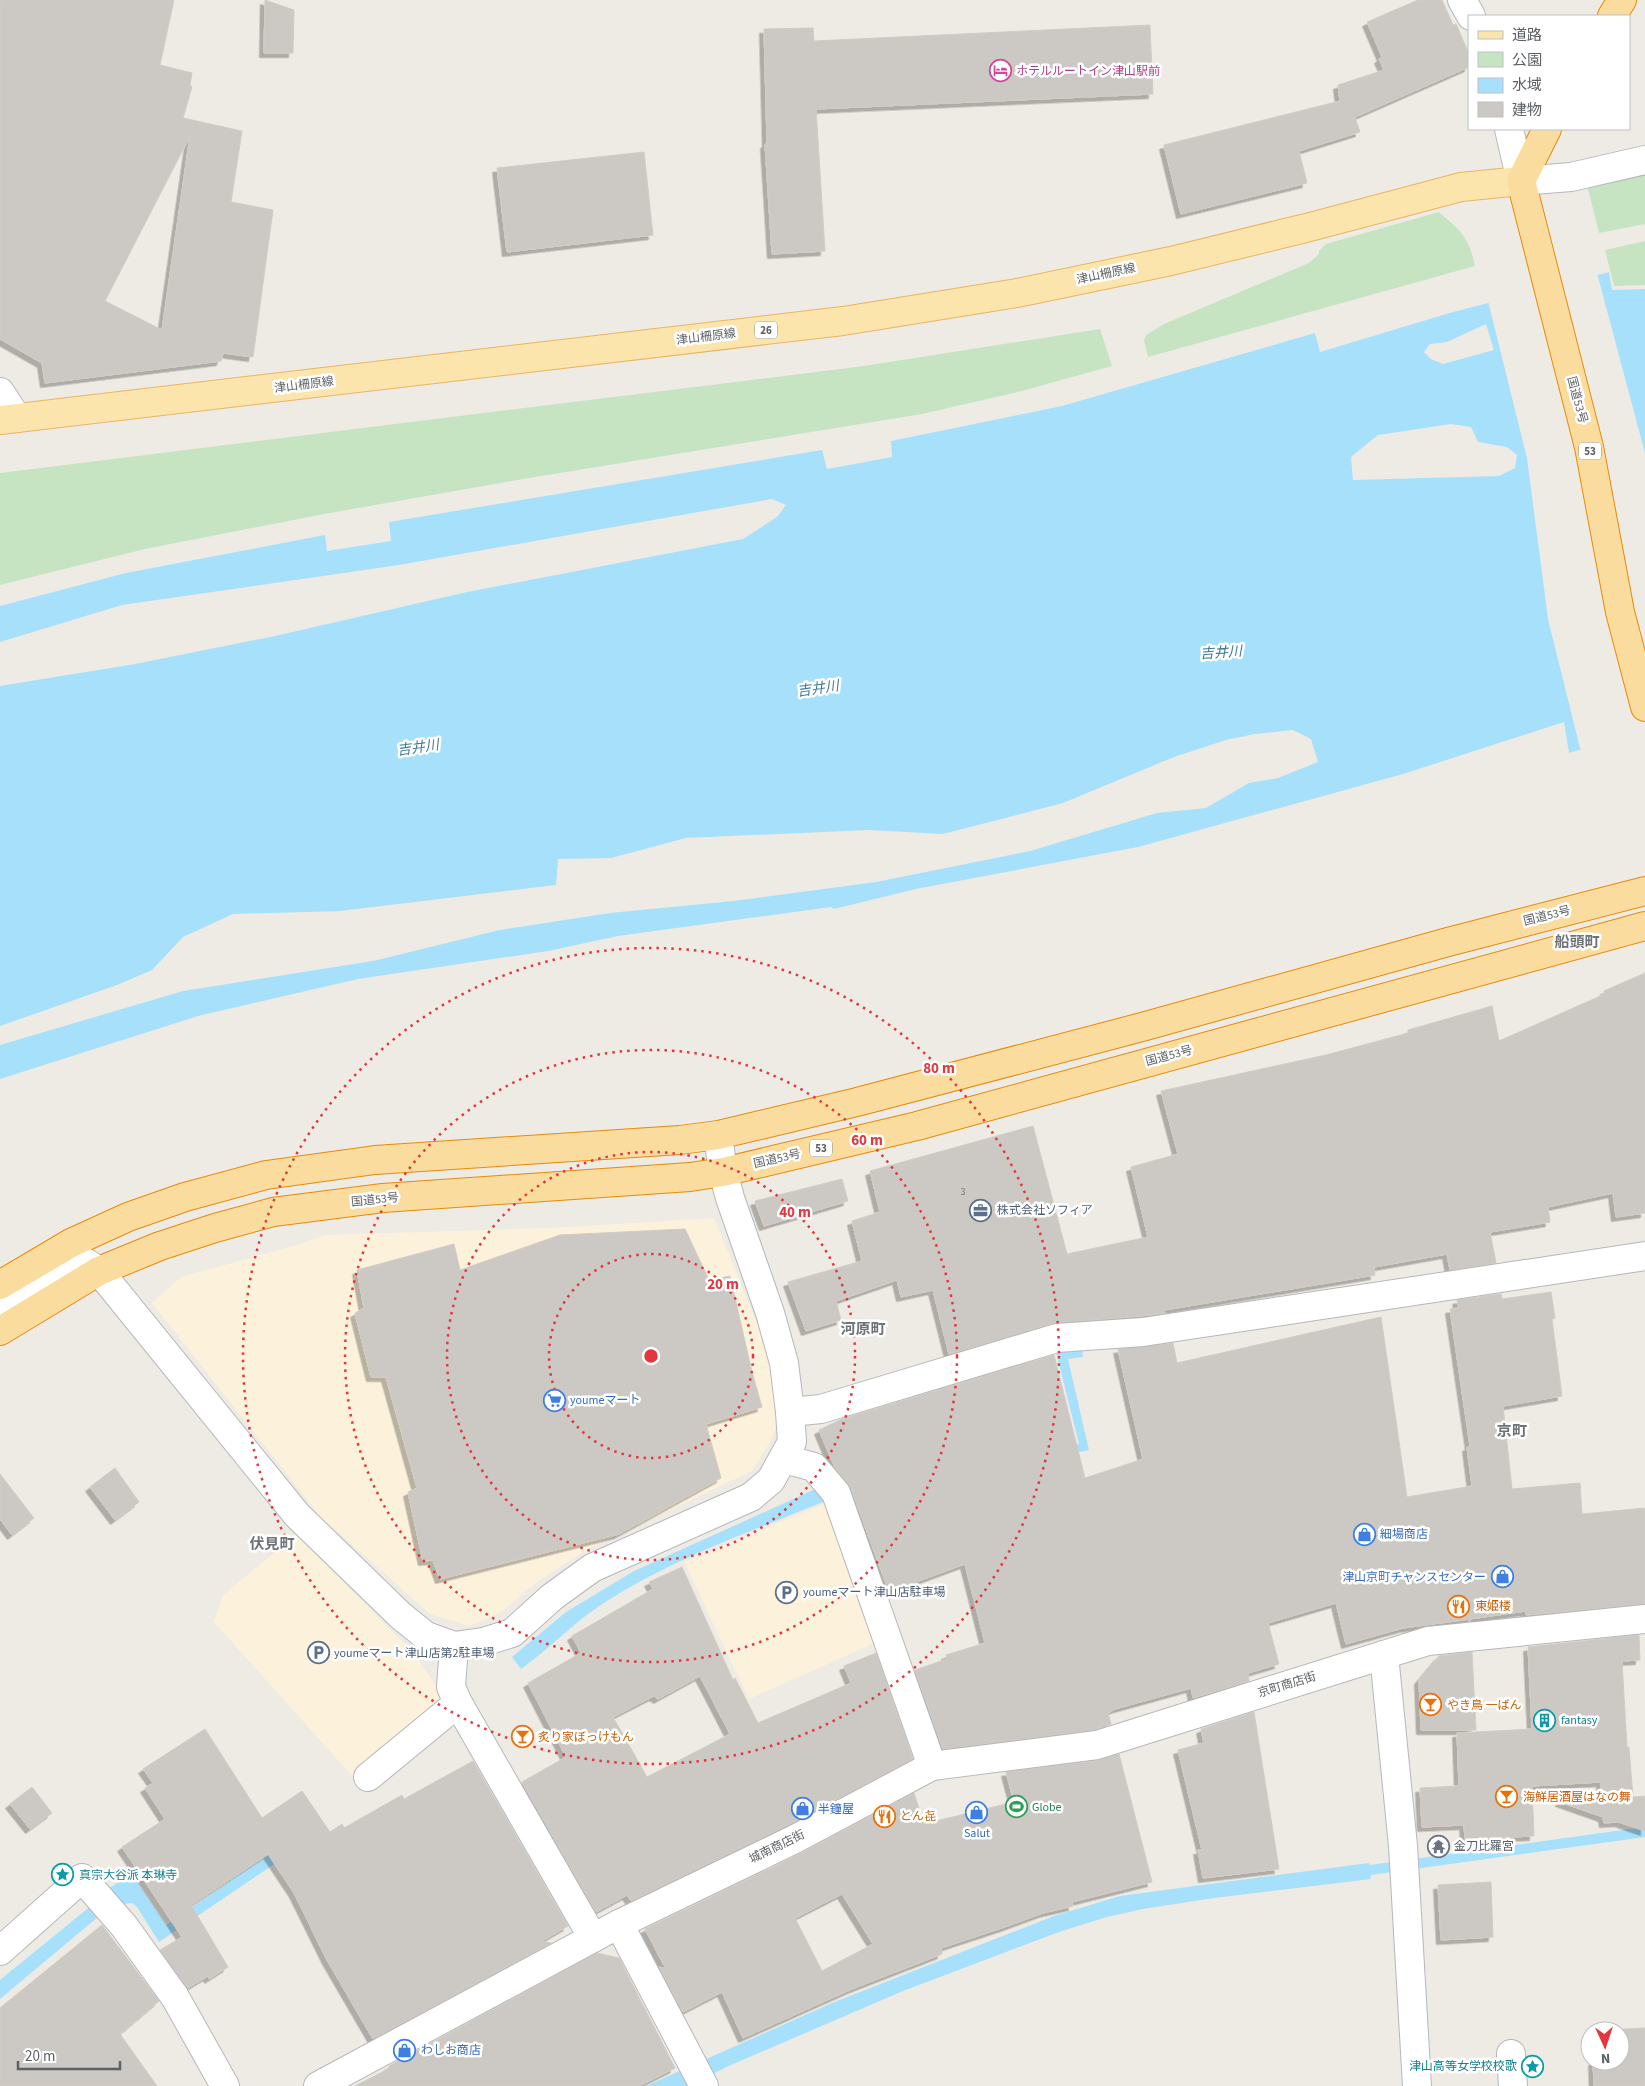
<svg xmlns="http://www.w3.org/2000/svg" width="1645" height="2086" font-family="'Source Sans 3','Noto Sans JP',sans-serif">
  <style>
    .commercial { fill: #fcf1db }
    .green { fill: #c6e4c2 }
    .water { fill: #a7e0fb; fill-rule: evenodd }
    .pier { fill: #eeebe4 }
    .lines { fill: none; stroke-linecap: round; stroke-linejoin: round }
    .stream { stroke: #a7e0fb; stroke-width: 10 }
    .building { fill: #ccc8c4; stroke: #d2ccc3; fill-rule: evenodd; filter: url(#shadow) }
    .minor-casing { stroke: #b5b7bb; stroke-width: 30 }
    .tertiary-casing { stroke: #b5b7bb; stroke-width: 30 }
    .primary-casing { stroke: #ebb461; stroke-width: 30 }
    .trunk-casing { stroke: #e78a0b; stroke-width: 30 }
    .minor { stroke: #fff; stroke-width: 28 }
    .tertiary { stroke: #fff; stroke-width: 28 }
    .primary { stroke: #fbe5ac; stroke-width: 28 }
    .trunk { stroke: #fadc9e; stroke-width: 28 }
    .ring { fill: none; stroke: #e1373d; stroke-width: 2.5; stroke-dasharray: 2.5 5 }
    .labels { text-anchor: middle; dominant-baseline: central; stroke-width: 5; stroke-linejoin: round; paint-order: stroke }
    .number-label { font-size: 10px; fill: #787b7c }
    .shield { fill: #fff; stroke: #8d9092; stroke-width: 1 }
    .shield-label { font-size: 11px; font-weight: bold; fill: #5c6164 }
    .hotel-label { font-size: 12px; fill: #b23c85; stroke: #fff; text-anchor: start }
    .street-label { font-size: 12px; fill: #5c6164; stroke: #fff }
    .service-label { font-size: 12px; fill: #4e5e75; stroke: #fff; text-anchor: start }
    .shop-label { font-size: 12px; fill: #366cbe; stroke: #fff; text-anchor: start }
    .food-label { font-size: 12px; fill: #c56008; stroke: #fff; text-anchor: start }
    .culture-label { font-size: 12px; fill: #0d838f; stroke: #fff; text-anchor: start }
    .leisure-label { font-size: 12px; fill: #27864d; stroke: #fff; text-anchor: start }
    .worship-label { font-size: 12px; fill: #5b616d; stroke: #fff; text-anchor: start }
    .water-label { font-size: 14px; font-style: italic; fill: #3f779b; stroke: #fff }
    .quarter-label { font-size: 15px; font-weight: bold; fill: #6d7376; stroke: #fff }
    .centre { fill: #e1373d; stroke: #fff; stroke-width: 2.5 }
    .ring-label { font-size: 15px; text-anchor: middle; font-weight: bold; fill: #e1373d; stroke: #fff; stroke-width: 5; stroke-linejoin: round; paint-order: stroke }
  </style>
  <defs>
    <filter id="shadow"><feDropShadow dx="-4.5" dy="4.5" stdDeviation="0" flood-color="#0004"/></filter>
  </defs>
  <rect width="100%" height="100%" fill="#eeebe4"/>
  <g class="commercial">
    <polygon points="714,1218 767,1348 778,1419 772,1439 752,1471 588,1549 541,1579 501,1612 470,1626 430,1614 320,1516 152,1303 181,1277 304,1243 324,1235 552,1228"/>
    <polygon points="824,1504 879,1641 749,1699 684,1562"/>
    <polygon points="296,1535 411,1650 446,1700 354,1778 214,1622 223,1595"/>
  </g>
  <g class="green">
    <polygon points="1645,167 1645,224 1599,233 1586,181"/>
    <path d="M1439,212C1462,232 1468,236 1475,266L1148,357L1144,340L1146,335L1164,324L1309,263L1319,254V251L1326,244Z"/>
    <polygon points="1645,241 1645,285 1614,286 1605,250"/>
    <polygon points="1100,329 1112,366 1018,392 922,414 529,478 324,514 145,549 0,585 0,473 864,366"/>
  </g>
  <g class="water">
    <path d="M1609,272L1612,290L1645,289V730L1569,753L1564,722L1403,774L1138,847L916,889L834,909L831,907L618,936L548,951L358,979L198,1016L0,1079V1045L183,991L373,961L500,930L610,913L733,901L876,882L1030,851L1157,813L1206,808L1249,783L1278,778L1318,762L1311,739L1293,730L1255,734L1226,740L1174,757L1063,803L943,834L869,830L686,838L611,858L558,859L556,885L340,911L233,914L183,937L152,970L117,985L0,1026V686L135,664L275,636L467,592L743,539L777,517L786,505L772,499L399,565L122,605L0,642V606L126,573L325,535L327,551L391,541L389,522L822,450L827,469L892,457L891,441L1062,406L1315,333L1320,352L1453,312ZM1486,324L1494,350L1443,364L1431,359L1424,352L1430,344L1447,342ZM1451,424L1471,427L1478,442L1507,447L1517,455L1515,468L1499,476L1353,480L1351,457L1378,435Z"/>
    <polygon points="1082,1350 1083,1357 1068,1359 1089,1450 1034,1462 943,1473 1079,1444 1056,1352"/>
    <path d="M822,1486L828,1500C750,1532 668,1560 598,1607C571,1625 548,1650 521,1669L512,1657L566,1612L634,1571Z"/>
    <polygon points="289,1841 295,1850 159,1942 137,1907 132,1903 124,1904 120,1909 98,1917 0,1999 0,1980 87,1909 107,1890 131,1873 166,1925"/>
    <polygon points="1369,1863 1371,1879 1214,1898 1143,1909 1107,1917 1059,1932 903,1991 731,2065 688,2086 646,2086 832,2003 1054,1916 1120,1896"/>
  </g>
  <polygon class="pier" points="1597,273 1645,453 1645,733 1581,752 1548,619 1527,458 1488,301"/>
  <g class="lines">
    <polyline class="stream" points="1356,1872 1645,1832"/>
  </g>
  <g class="building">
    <path d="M0,0H174L160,65L192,73L190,85L192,87L183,118L242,131L231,202L273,210L253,357L223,353L221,361L45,383L42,363L0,339ZM190,136L162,330L105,301Z"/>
    <polygon points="265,0 294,10 293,53 264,53"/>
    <polygon points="1418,0 1442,0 1453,25 1456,24 1469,54 1469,67 1355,117 1360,132 1299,151 1307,183 1181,214 1164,145 1340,101 1338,85 1384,70 1379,59 1382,57 1367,22"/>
    <polygon points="1150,25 1153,94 816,109 825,251 772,254 765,144 767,143 764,29 813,28 814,41"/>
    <polygon points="644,152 653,235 507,252 497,168"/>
    <polygon points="1645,973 1645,1213 1616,1217 1613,1193 1548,1207 1550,1222 1490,1232 1496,1263 1450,1270 1447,1254 1374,1267 1375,1275 1164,1310 1165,1313 1141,1316 1053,1323 949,1354 933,1290 901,1297 897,1280 836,1301 841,1320 806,1331 788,1282 862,1261 852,1221 880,1212 870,1171 1033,1126 1067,1254 1148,1237 1131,1167 1178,1154 1161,1091 1326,1055 1408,1033 1408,1030 1492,1006 1499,1041 1605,994 1604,991"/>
    <polygon points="842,1179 848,1201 764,1226 755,1201"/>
    <polygon points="685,1229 709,1280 730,1276 752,1372 762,1407 706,1424 721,1478 619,1534 440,1579 433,1560 423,1561 408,1492 417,1488 386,1377 371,1377 355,1313 364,1308 357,1270 454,1244 460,1270 560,1235"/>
    <polygon points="1551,1292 1555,1318 1552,1319 1562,1396 1503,1406 1512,1489 1580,1483 1582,1514 1645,1508 1645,1604 1526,1615 1526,1611 1470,1619 1470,1621 1468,1621 1470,1619 1403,1628 1346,1644 1336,1603 1268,1623 1279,1664 1248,1673 1249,1681 1193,1698 1191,1688 1115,1709 1108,1713 1111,1724 1094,1730 943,1749 915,1670 947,1659 946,1655 985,1643 965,1564 889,1592 851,1488 835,1468 819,1430 842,1419 1054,1355 1085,1478 1143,1459 1118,1349 1173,1343 1177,1363 1381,1317 1407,1497 1472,1486 1467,1447 1470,1446 1450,1309 1459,1308 1457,1300 1501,1294 1502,1299"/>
    <polygon points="115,1468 139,1502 115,1520 90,1487"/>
    <polygon points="0,1474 34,1518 12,1535 0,1519"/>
    <path d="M682,1567L733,1680L735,1678L758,1723L851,1683L844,1666L876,1653L913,1759L788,1825L631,1901L627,1895L596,1912L522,1782L566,1757L528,1683L581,1653L572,1636L653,1589L649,1582ZM700,1676L730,1734L647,1777L613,1717L654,1696L658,1699Z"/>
    <polygon points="1639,1635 1640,1660 1622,1661 1627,1747 1629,1747 1633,1797 1645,1796 1645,1831 1619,1822 1604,1823 1603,1817 1560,1802 1560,1801 1602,1799 1601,1782 1532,1786 1534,1836 1465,1839 1464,1825 1422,1827 1420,1788 1459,1786 1457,1733 1532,1729 1528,1647"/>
    <polygon points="1472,1652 1476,1730 1421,1730 1419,1680 1439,1656"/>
    <polygon points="1254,1712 1279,1869 1203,1878 1198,1850 1202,1850 1178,1750 1204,1743 1201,1729"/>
    <polygon points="205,1729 262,1818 302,1791 330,1832 342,1824 344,1828 402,1795 404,1799 473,1761 568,1926 542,1941 551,1943 373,2039 327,1960 294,1893 268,1854 191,1905 228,1967 209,1979 208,1976 188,1988 160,1950 182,1937 122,1847 165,1819 145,1788 153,1783 143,1769"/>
    <path d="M1119,1754L1152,1882L1072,1902L1073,1906L1043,1913L1005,1927L941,1948L942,1954L852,1989L743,2038L722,1992L683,2012L659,1967L666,1969L645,1929L802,1853L914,1793L924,1824L1014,1802L1006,1772L1099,1760ZM842,1894L873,1944L822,1971L795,1918Z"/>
    <polygon points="32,1787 52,1813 30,1829 10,1804"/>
    <polygon points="1491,1882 1493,1937 1441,1940 1438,1885"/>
    <polygon points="102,1925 159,2001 120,2034 157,2086 0,2086 0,2008"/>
    <polygon points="597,1953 619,1958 675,2068 639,2086 355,2086 390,2068 389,2066"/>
    <polygon points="1645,2028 1645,2086 1594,2086 1593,2061 1620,2061 1620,2031 1591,2031"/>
  </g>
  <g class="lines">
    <defs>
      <g id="minor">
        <polyline points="1521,181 1571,177 1645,160"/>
        <polyline points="0,392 17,418"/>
        <polyline points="0,1305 61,1269 85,1262 99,1271"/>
        <polyline points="790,1412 821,1409 1057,1338 1143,1332 1645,1256"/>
        <polyline points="784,1459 814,1467 836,1493 932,1766"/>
        <polyline points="454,1646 451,1687 458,1703 593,1938"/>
        <polyline points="1384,1655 1403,1846 1417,2086"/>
        <polyline points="368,1777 458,1703"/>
        <polyline points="619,1924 704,2086"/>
        <polyline points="0,1951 82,1878 124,1926 175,1997 225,2086"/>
        <polyline points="1511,2054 1513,2086"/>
        <polyline points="318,2086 619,1924 795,1839 932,1766 1097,1745 1428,1641 1645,1619"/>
      </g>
      <g id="tertiary">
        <polyline points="1462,0 1471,16"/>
        <polyline points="1509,129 1521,181"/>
        <polyline points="99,1271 297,1515 401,1616 426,1636 454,1646 483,1642 512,1633 552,1597 592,1568 751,1497 771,1480 792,1442 790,1412 784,1363 770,1313 730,1198 723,1172 718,1135"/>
      </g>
      <polyline id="primary" points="0,420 843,321 1017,293 1171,261 1310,227 1461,187 1521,181"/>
      <g id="trunk">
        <polyline points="1612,16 1622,0"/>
        <polyline points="1547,129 1521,181 1589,447 1620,612 1645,707"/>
        <polyline points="0,1285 71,1243 128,1217 185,1197 266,1175 375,1160 680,1140 718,1135 857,1102 1142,1027 1448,942 1645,891"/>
        <polyline points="0,1331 99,1271 160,1246 215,1228 273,1212 383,1198 690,1177 723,1172 917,1126 1645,926"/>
      </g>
    </defs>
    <use href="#minor" class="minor-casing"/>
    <use href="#tertiary" class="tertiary-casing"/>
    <use href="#primary" class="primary-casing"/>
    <use href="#trunk" class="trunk-casing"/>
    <use href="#minor" class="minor"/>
    <use href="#tertiary" class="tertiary"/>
    <use href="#primary" class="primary"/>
    <use href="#trunk" class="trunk"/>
  </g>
  <g class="ring">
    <circle cx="651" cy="1356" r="102"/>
    <circle cx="651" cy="1356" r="204"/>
    <circle cx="651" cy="1356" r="306"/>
    <circle cx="651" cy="1356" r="408"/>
  </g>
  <defs>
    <symbol id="hotel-ring" viewBox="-11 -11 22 22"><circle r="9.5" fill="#fff" stroke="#d1479c" stroke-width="1.5"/><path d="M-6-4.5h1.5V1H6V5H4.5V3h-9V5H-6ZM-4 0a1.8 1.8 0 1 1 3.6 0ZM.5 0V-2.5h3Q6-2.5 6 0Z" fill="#d1479c"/></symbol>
    <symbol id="office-ring" viewBox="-11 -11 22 22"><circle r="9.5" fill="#fff" stroke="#5c6f8a" stroke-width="1.5"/><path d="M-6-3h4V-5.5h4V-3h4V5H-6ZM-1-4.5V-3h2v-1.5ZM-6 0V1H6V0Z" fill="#5c6f8a"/></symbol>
    <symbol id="supermarket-ring" viewBox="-11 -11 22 22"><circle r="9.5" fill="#fff" stroke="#3f7fe0" stroke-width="1.5"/><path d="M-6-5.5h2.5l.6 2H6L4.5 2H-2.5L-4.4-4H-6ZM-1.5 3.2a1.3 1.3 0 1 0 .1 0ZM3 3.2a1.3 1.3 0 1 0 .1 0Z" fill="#3f7fe0"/></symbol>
    <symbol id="shop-ring" viewBox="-11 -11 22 22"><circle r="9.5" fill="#fff" stroke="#3f7fe0" stroke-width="1.5"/><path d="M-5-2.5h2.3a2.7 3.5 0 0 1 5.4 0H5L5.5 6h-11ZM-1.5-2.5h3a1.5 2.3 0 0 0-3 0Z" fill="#3f7fe0"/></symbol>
    <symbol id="parking-ring" viewBox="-11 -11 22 22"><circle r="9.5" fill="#fff" stroke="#5c6f8a" stroke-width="1.5"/><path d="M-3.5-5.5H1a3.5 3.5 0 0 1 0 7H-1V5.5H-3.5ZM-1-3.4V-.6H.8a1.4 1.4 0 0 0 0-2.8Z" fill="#5c6f8a"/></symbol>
    <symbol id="restaurant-ring" viewBox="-11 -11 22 22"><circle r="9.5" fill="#fff" stroke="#e8710a" stroke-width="1.5"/><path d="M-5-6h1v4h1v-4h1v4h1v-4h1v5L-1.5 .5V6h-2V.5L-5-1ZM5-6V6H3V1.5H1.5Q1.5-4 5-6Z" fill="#e8710a"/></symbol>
    <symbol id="bar-ring" viewBox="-11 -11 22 22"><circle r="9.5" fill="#fff" stroke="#e8710a" stroke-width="1.5"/><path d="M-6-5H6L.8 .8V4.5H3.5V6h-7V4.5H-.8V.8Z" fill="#e8710a"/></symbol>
    <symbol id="building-ring" viewBox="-11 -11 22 22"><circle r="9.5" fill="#fff" stroke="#0f9aa8" stroke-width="1.5"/><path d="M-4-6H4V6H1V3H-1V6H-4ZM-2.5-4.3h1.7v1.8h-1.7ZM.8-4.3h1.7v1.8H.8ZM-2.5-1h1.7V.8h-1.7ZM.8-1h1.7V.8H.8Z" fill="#0f9aa8"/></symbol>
    <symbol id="stadium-ring" viewBox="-11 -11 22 22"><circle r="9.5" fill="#fff" stroke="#2e9e5b" stroke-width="1.5"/><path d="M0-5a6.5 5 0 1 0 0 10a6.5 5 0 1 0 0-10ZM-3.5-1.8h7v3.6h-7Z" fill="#2e9e5b"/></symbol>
    <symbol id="temple-ring" viewBox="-11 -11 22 22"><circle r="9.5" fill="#fff" stroke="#6b7280" stroke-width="1.5"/><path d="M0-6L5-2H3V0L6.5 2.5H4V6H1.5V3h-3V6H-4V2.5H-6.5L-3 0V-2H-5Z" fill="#6b7280"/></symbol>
    <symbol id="sight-ring" viewBox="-11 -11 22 22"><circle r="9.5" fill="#fff" stroke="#0f9aa8" stroke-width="1.5"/><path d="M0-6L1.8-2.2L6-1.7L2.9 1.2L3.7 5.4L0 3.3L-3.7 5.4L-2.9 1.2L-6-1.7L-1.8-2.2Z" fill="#0f9aa8"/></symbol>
  </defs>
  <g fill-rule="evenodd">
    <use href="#hotel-ring" x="988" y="58" width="25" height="25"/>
    <use href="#office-ring" x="968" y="1198" width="25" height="25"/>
    <use href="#supermarket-ring" x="542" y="1388" width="25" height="25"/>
    <use href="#shop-ring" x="1352" y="1522" width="25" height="25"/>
    <use href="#shop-ring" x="1490" y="1564" width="25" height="25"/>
    <use href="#parking-ring" x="774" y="1580" width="25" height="25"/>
    <use href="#restaurant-ring" x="1446" y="1594" width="25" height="25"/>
    <use href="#parking-ring" x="306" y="1640" width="25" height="25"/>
    <use href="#bar-ring" x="1418" y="1692" width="25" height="25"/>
    <use href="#building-ring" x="1532" y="1708" width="25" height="25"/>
    <use href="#bar-ring" x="510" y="1724" width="25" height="25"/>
    <use href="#bar-ring" x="1494" y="1784" width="25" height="25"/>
    <use href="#stadium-ring" x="1004" y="1794" width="25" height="25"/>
    <use href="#shop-ring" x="790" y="1796" width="25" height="25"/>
    <use href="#shop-ring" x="964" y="1800" width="25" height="25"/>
    <use href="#restaurant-ring" x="872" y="1804" width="25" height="25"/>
    <use href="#temple-ring" x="1426" y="1834" width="25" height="25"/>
    <use href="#sight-ring" x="50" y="1862" width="25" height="25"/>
    <use href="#shop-ring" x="392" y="2038" width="25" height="25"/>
    <use href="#sight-ring" x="1520" y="2054" width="25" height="25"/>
  </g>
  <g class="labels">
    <g class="number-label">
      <text x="963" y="1192">3</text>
    </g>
    <g class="shield">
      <rect x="755" y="321.5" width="22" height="17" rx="4"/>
      <rect x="1579" y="442.5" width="22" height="17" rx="4"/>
      <rect x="810" y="1139.5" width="22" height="17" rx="4"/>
    </g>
    <g class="shield-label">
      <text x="766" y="330">26</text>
      <text x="1590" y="451">53</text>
      <text x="821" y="1148">53</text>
    </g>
    <g class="hotel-label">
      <text x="1016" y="71">ホテルルートイン津山駅前</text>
    </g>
    <g class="street-label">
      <text transform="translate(1106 274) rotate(-12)">津山柵原線</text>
      <text transform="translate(706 337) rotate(-7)">津山柵原線</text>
      <text transform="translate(304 385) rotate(-7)">津山柵原線</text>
      <text transform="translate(1577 400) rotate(75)">国道53号</text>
      <text transform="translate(1547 916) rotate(-14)">国道53号</text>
      <text transform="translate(1169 1056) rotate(-15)">国道53号</text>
      <text transform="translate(777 1159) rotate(-13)">国道53号</text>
      <text transform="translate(375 1200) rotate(-6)">国道53号</text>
      <text transform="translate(1287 1685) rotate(-17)">京町商店街</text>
      <text transform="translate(777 1847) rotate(-26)">城南商店街</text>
    </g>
    <g class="service-label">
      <text x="997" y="1210">株式会社ソフィア</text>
      <text x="803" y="1592">youmeマート津山店駐車場</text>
      <text x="334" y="1653">youmeマート津山店第2駐車場</text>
    </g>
    <g class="shop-label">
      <text x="570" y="1400">youmeマート</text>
      <text x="1380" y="1534">細場商店</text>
      <text x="1486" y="1577" text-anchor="end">津山京町チャンスセンター</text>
      <text x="818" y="1809">半鐘屋</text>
      <text x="977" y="1833" text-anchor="middle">Salut</text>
      <text x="421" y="2050">わしお商店</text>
    </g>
    <g class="food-label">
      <text x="1475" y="1606">東姫楼</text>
      <text x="1447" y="1705">やき鳥 一ばん</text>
      <text x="538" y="1737">炙り家ぼっけもん</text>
      <text x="1523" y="1797">海鮮居酒屋はなの舞</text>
      <text x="900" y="1816">とん㐂</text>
    </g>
    <g class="culture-label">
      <text x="1561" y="1720">fantasy</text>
      <text x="79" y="1875">真宗大谷派 本琳寺</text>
      <text x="1517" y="2066" text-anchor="end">津山高等女学校校歌</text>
    </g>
    <g class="leisure-label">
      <text x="1032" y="1807">Globe</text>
    </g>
    <g class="worship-label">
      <text x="1454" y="1846">金刀比羅宮</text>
    </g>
    <g class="water-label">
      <text transform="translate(1221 653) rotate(-4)">吉井川</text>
      <text transform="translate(818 689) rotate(-8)">吉井川</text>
      <text transform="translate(418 748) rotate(-8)">吉井川</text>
    </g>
    <g class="quarter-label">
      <text x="1577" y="942">船頭町</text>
      <text x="863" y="1329">河原町</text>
      <text x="1512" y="1431">京町</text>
      <text x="272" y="1544">伏見町</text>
    </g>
  </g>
  <circle cx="651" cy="1356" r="8" class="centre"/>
  <g class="ring-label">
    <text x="939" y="1073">80 m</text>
    <text x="867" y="1145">60 m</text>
    <text x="795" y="1217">40 m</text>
    <text x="723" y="1289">20 m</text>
  </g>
  <rect x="1468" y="15" width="162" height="115" fill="#ffffff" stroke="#bec0c1"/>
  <rect x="1478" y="31" width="25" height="8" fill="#fbe5ac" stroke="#bec0c1"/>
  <text x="1512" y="40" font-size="15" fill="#5c6164">道路</text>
  <rect x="1478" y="52" width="25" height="15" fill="#c6e4c2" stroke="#bec0c1"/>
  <text x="1512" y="65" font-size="15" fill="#5c6164">公園</text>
  <rect x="1478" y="78" width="25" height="15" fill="#a7e0fb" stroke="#bec0c1"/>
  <text x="1512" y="90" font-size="15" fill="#5c6164">水域</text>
  <rect x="1478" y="102" width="25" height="15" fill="#ccc8c4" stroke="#bec0c1"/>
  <text x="1512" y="115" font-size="15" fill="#5c6164">建物</text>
  <g transform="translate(1605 2046) rotate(177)"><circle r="24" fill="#ffffff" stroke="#bec0c1"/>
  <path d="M0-4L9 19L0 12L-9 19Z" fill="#e1373d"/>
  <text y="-8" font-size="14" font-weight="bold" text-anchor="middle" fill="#5c6164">N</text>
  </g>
  <path d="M18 2061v8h102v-8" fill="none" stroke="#5c6164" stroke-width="2.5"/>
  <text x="25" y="2061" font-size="15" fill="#5c6164" stroke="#ffffff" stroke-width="4" paint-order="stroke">20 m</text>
</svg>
